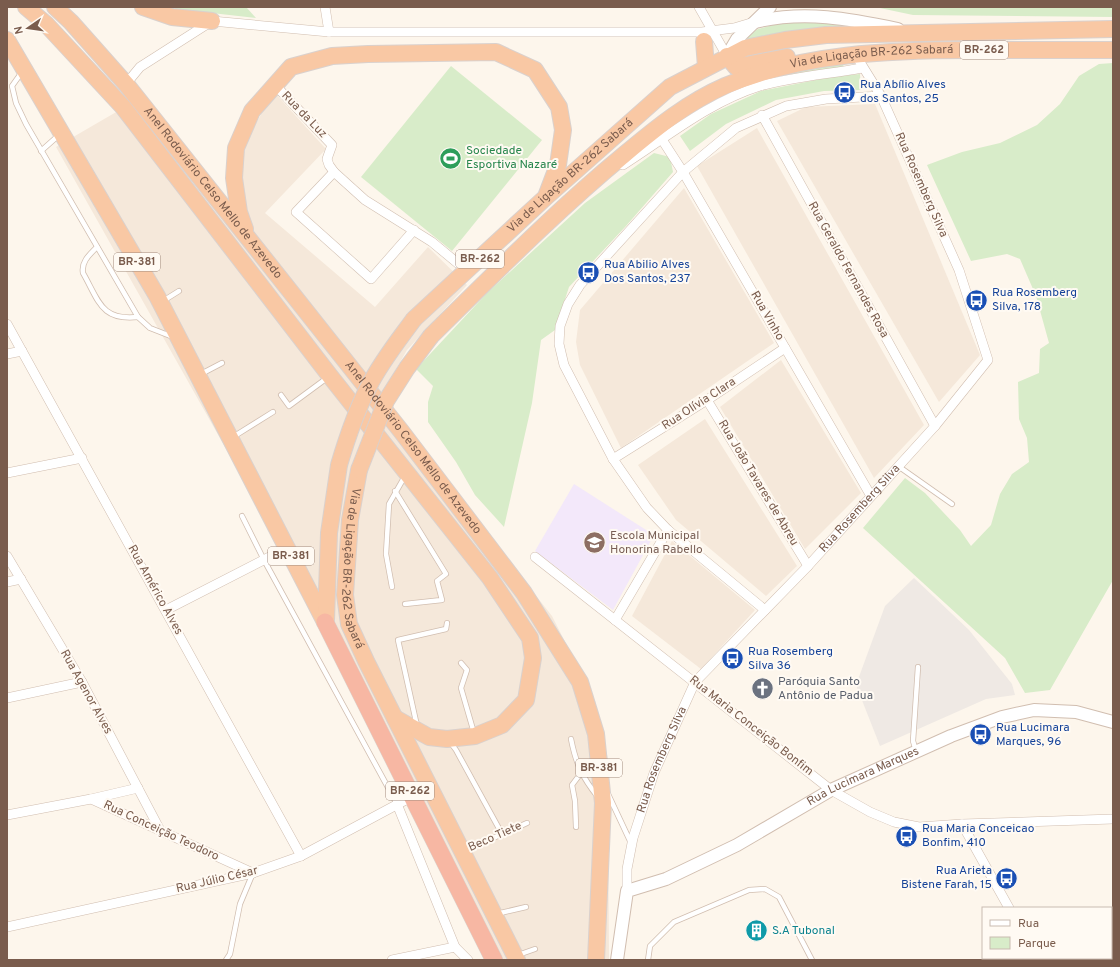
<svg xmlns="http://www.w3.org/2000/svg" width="1120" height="967" font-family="Overpass,sans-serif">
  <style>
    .residential { fill: #f5e8da }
    .industrial { fill: #efe9e4 }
    .education { fill: #f3e8fa }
    .green { fill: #d8ecc9 }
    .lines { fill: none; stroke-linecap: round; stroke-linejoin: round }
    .service-casing { stroke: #d1beb0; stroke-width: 6 }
    .minor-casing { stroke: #d1beb0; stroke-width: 10 }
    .tertiary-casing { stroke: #d1beb0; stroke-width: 14 }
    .trunk-casing { stroke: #dad1cd; stroke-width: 18 }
    .motorway-casing { stroke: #dad1cd; stroke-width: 18 }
    .service { stroke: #fff; stroke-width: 4.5 }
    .minor { stroke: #fff; stroke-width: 9 }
    .tertiary { stroke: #fff; stroke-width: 12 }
    .trunk { stroke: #f9c8a4; stroke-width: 16 }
    .motorway { stroke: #f7b7a3; stroke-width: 17 }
    .trunk-bridge-casing { stroke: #dad1cd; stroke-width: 18; stroke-linecap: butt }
    .trunk-bridge { stroke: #f9c8a4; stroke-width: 16 }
    .labels { text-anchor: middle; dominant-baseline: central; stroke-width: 4; stroke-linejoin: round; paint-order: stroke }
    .shield { fill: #fffaf3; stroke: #a28b7f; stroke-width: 1 }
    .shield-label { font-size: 11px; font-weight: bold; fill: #7a5c4d }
    .street-label { font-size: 12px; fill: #7a5c4d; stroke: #fffaf3 }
    .transit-label { font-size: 12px; fill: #164399; stroke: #fffaf3; text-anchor: start }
    .leisure-label { font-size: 12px; fill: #27864d; stroke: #fffaf3; text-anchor: start }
    .education-label { font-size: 12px; fill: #785e54; stroke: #fffaf3; text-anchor: start }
    .worship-label { font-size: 12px; fill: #5b616d; stroke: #fffaf3; text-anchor: start }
    .culture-label { font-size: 12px; fill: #0d838f; stroke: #fffaf3; text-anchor: start }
  </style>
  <rect width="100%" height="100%" fill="#fdf6ec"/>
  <g class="residential">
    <polygon points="274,92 326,149 265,213 375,307 428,247 467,285 407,350 380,397 552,616 595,701 608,759 609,960 499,960 302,584 56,147 130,104 250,237 241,187 243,146"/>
    <polygon points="875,104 980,355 939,402 777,121 806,107"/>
    <polygon points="757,128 924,425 874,478 697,166"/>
    <polygon points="684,188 774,343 621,448 580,365 576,342 580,310"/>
    <polygon points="781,360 861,493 805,549 720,407"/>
    <polygon points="705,419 797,566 766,596 676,520 638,465"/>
    <polygon points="672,541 755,610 701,669 632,616"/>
  </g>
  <polygon class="industrial" points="914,578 969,630 1012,684 1015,695 986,699 880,746 856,685 885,606"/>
  <polygon class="education" points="574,484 654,535 613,610 535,551"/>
  <g class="green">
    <polygon points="170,7 246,7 256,18 176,9"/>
    <polygon points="875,7 1113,7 1113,17 913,15"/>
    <polygon points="825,21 876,31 738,42 758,29 784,22"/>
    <polygon points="1113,63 1113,580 1050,690 1025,693 1005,658 863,528 905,478 925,493 960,530 971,546 991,525 1000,494 1012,474 1029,462 1027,438 1019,419 1018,382 1039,373 1040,349 1049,343 1036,296 1020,259 1007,254 971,261 927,165 962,152 1000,143 1037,125 1060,104 1079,76 1099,64"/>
    <polygon points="844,64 843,67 771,80 659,134 702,101 771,75"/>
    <polygon points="451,66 542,140 452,251 361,177"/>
    <polygon points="860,74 861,90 824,91 776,100 726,124 690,151 680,136 711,114 761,91 831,77"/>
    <polygon points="654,153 670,157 673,172 626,226 569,287 555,330 541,340 532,403 504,527 475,495 456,462 428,422 428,402 433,386 416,369 488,292 585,203"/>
  </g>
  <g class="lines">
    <defs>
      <g id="service">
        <polyline points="22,72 12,86 16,103 26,124 138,317 150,328 173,337"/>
        <polyline points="41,151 59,135"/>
        <path d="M97,247C89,255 81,262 83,273C99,301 101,321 138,317"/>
        <polyline points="163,301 179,291"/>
        <polyline points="201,374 222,363"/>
        <polyline points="281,395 289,406 327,378"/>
        <polyline points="233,437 273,412"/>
        <polyline points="898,466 952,504"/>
        <polyline points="395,491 446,574 437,581 442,600 405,604"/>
        <polyline points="242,516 264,560 397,804"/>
        <polyline points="392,587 386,554 389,504 405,476"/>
        <polyline points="461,663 467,670 461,688 474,733"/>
        <polyline points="417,726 398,640 446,629 447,623"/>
        <path d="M571,739C576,764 582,777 598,797"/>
        <polyline points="450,742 456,750 502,834"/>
        <polyline points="916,751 913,741 918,667"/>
        <polyline points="608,794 631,843"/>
        <polyline points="576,827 575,801 572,785 581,773"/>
        <polyline points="464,851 527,823"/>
        <polyline points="496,914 526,907"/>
        <polyline points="518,955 535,949"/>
        <polyline points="226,960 230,954 240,904 253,873"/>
        <polyline points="648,960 650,946 674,922 749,890 765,889 779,897 812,960"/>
      </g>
      <g id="minor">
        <polyline points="325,7 329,32"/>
        <polyline points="699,7 727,56"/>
        <polyline points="126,84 140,67 212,21 329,32 702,32 734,28 754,22"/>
        <polyline points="275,85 332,145 327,159 329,165 334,172 365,200 432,242 467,271"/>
        <polyline points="762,115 935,426"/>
        <polyline points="661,138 683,172 871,496"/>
        <path d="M623,165C667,137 709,102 760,86C792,77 829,74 862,68"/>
        <polyline points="334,172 296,212 371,279 414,230"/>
        <polyline points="7,324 301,856"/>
        <polyline points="7,354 22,351"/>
        <polyline points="707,400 808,566"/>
        <polyline points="613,459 707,400 785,348"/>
        <polyline points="7,473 82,458"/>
        <polyline points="7,556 82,682 160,830"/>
        <polyline points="535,557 831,790 870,812 894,822 919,827 962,824 1113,819"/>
        <polyline points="7,582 21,579"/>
        <polyline points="166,610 287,548"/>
        <polyline points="765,610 668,530 647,508 613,459 564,365 559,344 560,326 568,304 580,285 683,172 736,128 786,106 826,99 881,96"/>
        <polyline points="615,620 668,530"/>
        <polyline points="7,698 82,682"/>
        <polyline points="91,799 138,788"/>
        <polyline points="397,804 455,947 468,960"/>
        <polyline points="7,815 91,799 253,873"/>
        <polyline points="962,824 1009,908"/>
        <path id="s1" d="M627,891V869L633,838L654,773L695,682L808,566L935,426L988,360L959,270L881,96L855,54"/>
        <polyline points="7,927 253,873 301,856 413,796"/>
        <polyline points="1111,936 1113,936"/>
        <polyline points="1037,958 1038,960"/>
        <polyline points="392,960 455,947"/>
      </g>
      <g id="tertiary">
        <path d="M755,22C804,10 850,19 898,29"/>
        <polyline points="727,56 737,39 770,7"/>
        <path id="s2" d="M617,960L627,891L666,879L737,845L831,790L951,736L1002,717L1034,710L1076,712L1113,722"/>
      </g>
      <g id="trunk">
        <polyline points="26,7 46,24 123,107 330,376 490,578 530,638 533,658 526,700 502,725 475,736 447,739 429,737 395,718"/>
        <path id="s3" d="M55,7L71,22L126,84L401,431L524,593L580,682L596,734L603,803L596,960"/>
        <polyline points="143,7 172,17 212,21"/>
        <polyline points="7,40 157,296 325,622"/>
        <polyline points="704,41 706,67"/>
        <polyline points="727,56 736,67 787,57"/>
        <polyline points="245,229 239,212 234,178 236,148 252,111 291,67 332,56 368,54 496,52 535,70 559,107 563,130 558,165 547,194"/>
        <path id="s4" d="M414,319L546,197L670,87L745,48L785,40L826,35L1113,29"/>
        <path id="s5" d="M431,336C494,274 557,210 625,154C656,128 688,102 725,86C803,53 889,50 972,50C1019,50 1066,50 1113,50"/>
        <path id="s6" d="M359,470L350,520L345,595L349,624L366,661L517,960"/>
        <polyline points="326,620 329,533 339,465"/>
      </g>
      <polyline id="motorway" points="325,622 494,960"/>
    </defs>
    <use href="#service" class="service-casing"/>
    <use href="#minor" class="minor-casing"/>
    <use href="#tertiary" class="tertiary-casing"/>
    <use href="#trunk" class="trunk-casing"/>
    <use href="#motorway" class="motorway-casing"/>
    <use href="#service" class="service"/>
    <use href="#minor" class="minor"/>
    <use href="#tertiary" class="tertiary"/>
    <use href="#trunk" class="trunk"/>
    <use href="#motorway" class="motorway"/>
    <defs>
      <g id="trunk-bridge">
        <path d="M339,465C347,438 356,411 369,386C381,362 398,341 414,319"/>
        <polyline points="359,470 386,401 407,368 431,336"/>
      </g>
    </defs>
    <use href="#trunk-bridge" class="trunk-bridge-casing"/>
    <use href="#trunk-bridge" class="trunk-bridge"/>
  </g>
  <defs>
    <symbol id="bus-disc" viewBox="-11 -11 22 22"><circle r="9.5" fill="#1a4fb4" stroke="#fffaf3"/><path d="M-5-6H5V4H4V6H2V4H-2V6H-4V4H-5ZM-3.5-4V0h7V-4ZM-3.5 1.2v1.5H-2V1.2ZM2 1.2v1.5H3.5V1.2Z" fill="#fff"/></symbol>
    <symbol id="stadium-disc" viewBox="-11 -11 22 22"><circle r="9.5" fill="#2e9e5b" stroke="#fffaf3"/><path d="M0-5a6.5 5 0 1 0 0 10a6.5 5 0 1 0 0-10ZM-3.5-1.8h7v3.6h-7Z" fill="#fff"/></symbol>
    <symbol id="school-disc" viewBox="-11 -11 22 22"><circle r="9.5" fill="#8d6e63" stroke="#fffaf3"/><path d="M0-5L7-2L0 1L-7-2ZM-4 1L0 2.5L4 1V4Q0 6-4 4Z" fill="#fff"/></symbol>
    <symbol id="church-disc" viewBox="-11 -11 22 22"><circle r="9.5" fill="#6b7280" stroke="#fffaf3"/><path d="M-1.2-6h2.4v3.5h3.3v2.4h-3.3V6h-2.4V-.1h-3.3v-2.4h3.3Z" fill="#fff"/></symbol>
    <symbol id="building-disc" viewBox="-11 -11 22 22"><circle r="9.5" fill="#0f9aa8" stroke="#fffaf3"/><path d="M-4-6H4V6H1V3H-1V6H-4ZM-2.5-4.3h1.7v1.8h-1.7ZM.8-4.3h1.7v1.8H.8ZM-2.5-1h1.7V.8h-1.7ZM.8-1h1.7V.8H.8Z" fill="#fff"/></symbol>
  </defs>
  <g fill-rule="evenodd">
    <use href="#bus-disc" x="832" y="80" width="25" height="25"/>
    <use href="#stadium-disc" x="438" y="146" width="25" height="25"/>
    <use href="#bus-disc" x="576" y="260" width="25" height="25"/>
    <use href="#bus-disc" x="964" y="288" width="25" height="25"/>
    <use href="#school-disc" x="582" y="530" width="25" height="25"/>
    <use href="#bus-disc" x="720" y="646" width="25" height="25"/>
    <use href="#church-disc" x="750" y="676" width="25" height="25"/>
    <use href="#bus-disc" x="968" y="722" width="25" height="25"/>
    <use href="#bus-disc" x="894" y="824" width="25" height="25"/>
    <use href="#bus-disc" x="994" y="866" width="25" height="25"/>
    <use href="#building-disc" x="744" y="918" width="25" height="25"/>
  </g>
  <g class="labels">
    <g class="shield">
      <rect x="960" y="41" width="48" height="18" rx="3"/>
      <rect x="456" y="250" width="48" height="18" rx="3"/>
      <rect x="114" y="253" width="46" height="18" rx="3"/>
      <rect x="268" y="547" width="46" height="18" rx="3"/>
      <rect x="576" y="759" width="46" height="18" rx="3"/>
      <rect x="386" y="782" width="48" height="18" rx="3"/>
    </g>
    <g class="shield-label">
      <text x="984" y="50">BR-262</text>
      <text x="480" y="259">BR-262</text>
      <text x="137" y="262">BR-381</text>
      <text x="291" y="556">BR-381</text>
      <text x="599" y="768">BR-381</text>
      <text x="410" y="791">BR-262</text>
    </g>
    <g class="street-label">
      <text stroke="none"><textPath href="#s5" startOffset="538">Via de Ligação BR-262 Sabará</textPath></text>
      <text transform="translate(304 115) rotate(46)">Rua da Luz</text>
      <text stroke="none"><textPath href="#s4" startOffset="212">Via de Ligação BR-262 Sabará</textPath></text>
      <text transform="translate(921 185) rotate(66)">Rua Rosemberg Silva</text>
      <text stroke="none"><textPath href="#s3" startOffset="244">Anel Rodoviário Celso Mello de Azevedo</textPath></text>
      <text transform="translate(848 270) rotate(61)">Rua Geraldo Fernandes Rosa</text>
      <text transform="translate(767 316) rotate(60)">Rua Vinho</text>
      <text transform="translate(699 404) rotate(-33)">Rua Olívia Clara</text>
      <text stroke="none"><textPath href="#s3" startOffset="568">Anel Rodoviário Celso Mello de Azevedo</textPath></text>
      <text transform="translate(758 483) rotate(59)">Rua João Tavares de Abreu</text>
      <text stroke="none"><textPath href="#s1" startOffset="461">Rua Rosemberg Silva</textPath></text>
      <text stroke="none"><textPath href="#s6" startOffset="100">Via de Ligação BR-262 Sabará</textPath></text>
      <text transform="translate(155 590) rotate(61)">Rua Américo Alves</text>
      <text transform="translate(86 692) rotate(61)">Rua Agenor Alves</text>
      <text transform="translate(751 726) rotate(38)">Rua Maria Conceição Bonfim</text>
      <text stroke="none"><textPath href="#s1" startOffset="137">Rua Rosemberg Silva</textPath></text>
      <text stroke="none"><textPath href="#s2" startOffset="333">Rua Lucimara Marques</textPath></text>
      <text transform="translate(161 831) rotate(25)">Rua Conceição Teodoro</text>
      <text transform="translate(495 837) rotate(-24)">Beco Tiete</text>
      <text transform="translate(217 880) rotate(-13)">Rua Júlio César</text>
    </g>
    <g class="transit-label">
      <text x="860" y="85">Rua Abílio Alves<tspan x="860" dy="14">dos Santos, 25</tspan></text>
      <text x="604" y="265">Rua Abilio Alves<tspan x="604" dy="14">Dos Santos, 237</tspan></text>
      <text x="992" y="293">Rua Rosemberg<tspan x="992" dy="14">Silva, 178</tspan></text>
      <text x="748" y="652">Rua Rosemberg<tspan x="748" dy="14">Silva 36</tspan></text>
      <text x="996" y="728">Rua Lucimara<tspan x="996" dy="14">Marques, 96</tspan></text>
      <text x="922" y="829">Rua Maria Conceicao<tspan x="922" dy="14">Bonfim, 410</tspan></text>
      <text x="992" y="871" text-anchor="end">Rua Arieta<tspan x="992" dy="14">Bistene Farah, 15</tspan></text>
    </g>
    <g class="leisure-label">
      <text x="466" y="151">Sociedade<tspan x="466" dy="14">Esportiva Nazaré</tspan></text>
    </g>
    <g class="education-label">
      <text x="610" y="536">Escola Municipal<tspan x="610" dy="14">Honorina Rabello</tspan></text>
    </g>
    <g class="worship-label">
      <text x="778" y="682">Paróquia Santo<tspan x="778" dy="14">Antônio de Padua</tspan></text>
    </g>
    <g class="culture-label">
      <text x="772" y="931">S.A Tubonal</text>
    </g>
  </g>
  <rect width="1120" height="967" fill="none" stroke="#7a5c4d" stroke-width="16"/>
  <rect x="982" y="907" width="130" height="52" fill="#fffaf3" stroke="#cabbb1"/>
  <rect x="990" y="920" width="20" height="6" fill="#ffffff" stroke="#cabbb1"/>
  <text x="1018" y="927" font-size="12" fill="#7a5c4d">Rua</text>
  <rect x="990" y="937" width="20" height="12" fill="#d8ecc9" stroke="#cabbb1"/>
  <text x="1018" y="947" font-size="12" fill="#7a5c4d">Parque</text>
  <g transform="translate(28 28) rotate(257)" stroke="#fffaf3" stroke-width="3" paint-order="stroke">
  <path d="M0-3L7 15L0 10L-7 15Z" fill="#7a5c4d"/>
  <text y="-6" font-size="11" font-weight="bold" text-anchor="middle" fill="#7a5c4d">N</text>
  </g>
</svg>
